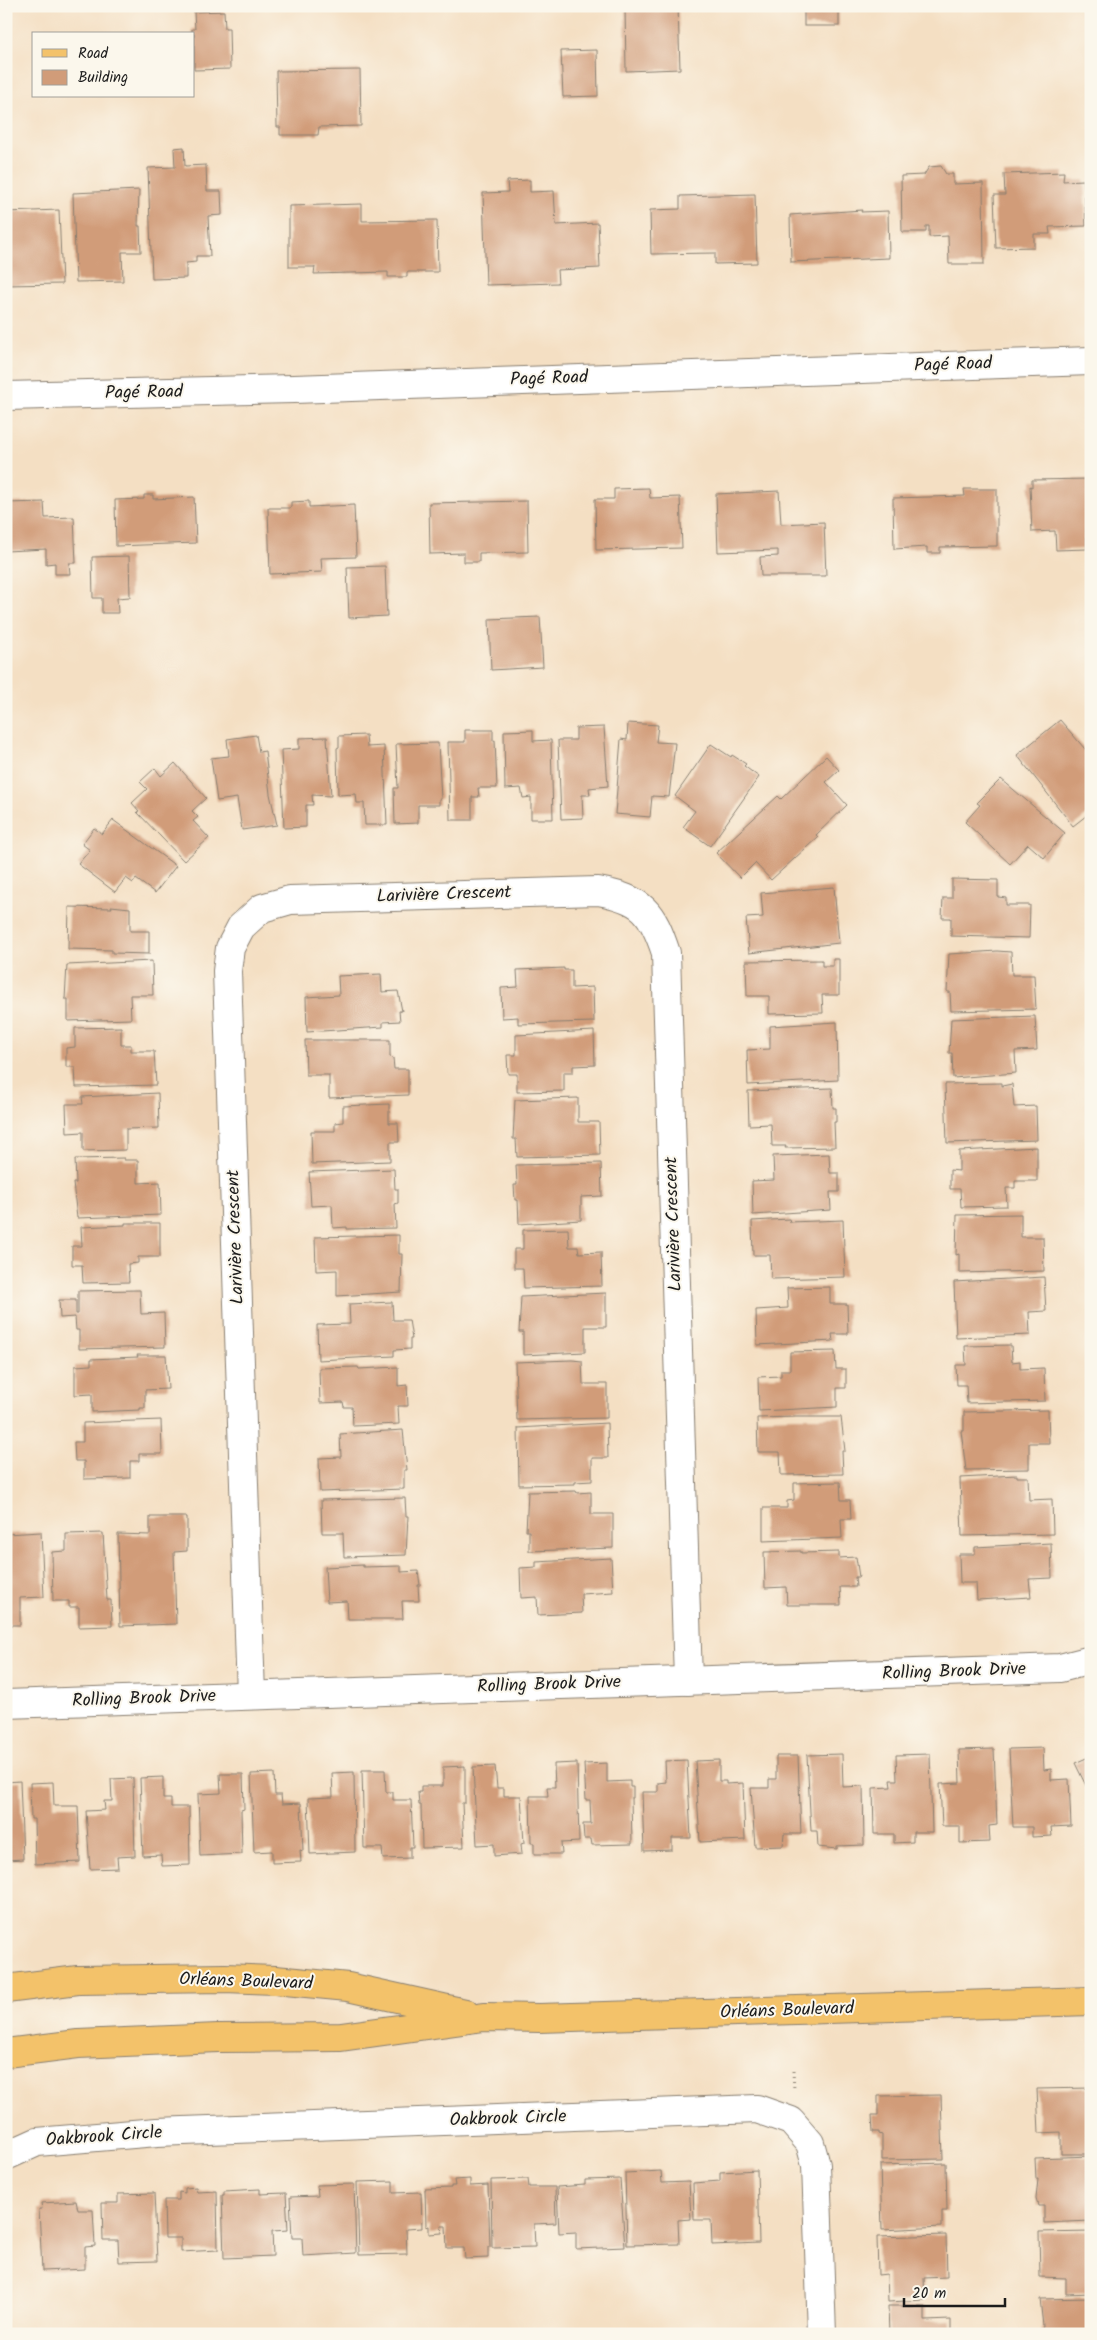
<svg xmlns="http://www.w3.org/2000/svg" width="1097" height="2340" font-family="Kalam,sans-serif">
  <style>
    .building { fill: #d19c79 }
    .lines { fill: none; stroke-linecap: round; stroke-linejoin: round }
    .minor-casing { stroke: #887e70; stroke-width: 30 }
    .major-casing { stroke: #887e70; stroke-width: 30 }
    .path { stroke: #887e70; stroke-width: 3; stroke-dasharray: 1 4; stroke-linecap: butt }
    .minor { stroke: #fff; stroke-width: 28 }
    .major { stroke: #f3c26a; stroke-width: 28 }
    .labels { text-anchor: middle; dominant-baseline: central; stroke-width: 4; stroke-linejoin: round; paint-order: stroke }
    .street-label { font-size: 18px; fill: #1c1c1c; stroke: #fbf7ec }
  </style>
  <rect width="100%" height="100%" fill="#fbf7ec"/>
  <filter id="ink" filterUnits="userSpaceOnUse"><feTurbulence type="fractalNoise" baseFrequency=".02" numOctaves="2"/><feDisplacementMap in="SourceGraphic" scale="10" xChannelSelector="R" yChannelSelector="G"/><feConvolveMatrix kernelMatrix="1 2 1 2 8 2 1 2 1" color-interpolation-filters="sRGB"/></filter>
  <filter id="wash" filterUnits="userSpaceOnUse"><feTurbulence type="fractalNoise" baseFrequency=".0096" numOctaves="4" result="noise"/><feDisplacementMap in="SourceGraphic" scale="20" xChannelSelector="R" yChannelSelector="G"/><feGaussianBlur stdDeviation="1.12" result="paint"/><feColorMatrix in="noise" values="0 0 0 0 0 0 0 0 0 0 0 0 0 0 0 0 0 1.4 0 .05"/><feComposite in="paint" operator="in"/></filter>
  <g filter="url(#wash)">
    <rect width="100%" height="100%" fill="#f4dfc3"/>
    <g id="blocks">
      <g class="building">
        <polygon points="625,6 678,6 680,69 626,71"/>
        <rect x="804" y="6" width="35" height="20"/>
        <polygon points="224,11 225,28 229,28 230,69 194,70 194,34 192,34 192,29 195,29 194,12"/>
        <polygon points="597,50 598,96 563,97 561,51"/>
        <polygon points="360,70 361,126 319,127 318,135 280,135 280,127 277,127 276,71"/>
        <polygon points="184,147 185,166 206,165 207,191 221,191 222,215 208,216 210,256 196,256 196,262 186,263 186,278 152,279 148,168 175,167 174,148"/>
        <polygon points="941,166 946,174 953,174 953,184 983,183 984,264 949,264 948,236 929,237 929,226 926,226 926,232 902,232 901,176 924,175 929,167"/>
        <polygon points="1064,172 1063,181 1084,180 1086,226 1049,227 1050,234 1034,234 1034,247 996,248 994,195 1005,195 1004,174"/>
        <polygon points="530,180 530,192 554,191 556,225 598,223 600,268 557,270 558,283 486,285 483,193 508,192 507,181"/>
        <polygon points="139,190 138,226 140,226 141,252 122,252 123,281 76,282 73,193"/>
        <polygon points="755,194 757,263 715,264 715,253 651,254 650,210 680,209 680,196"/>
        <polygon points="362,204 362,221 437,220 438,272 407,272 407,277 388,277 388,272 314,274 315,267 289,267 289,206"/>
        <polygon points="59,210 62,284 6,285 6,212"/>
        <polygon points="862,210 861,212 888,211 889,258 791,262 790,215"/>
        <polygon points="1091,479 1091,529 1086,529 1087,549 1056,550 1055,531 1032,532 1030,486 1032,487 1032,480"/>
        <polygon points="649,488 650,498 680,497 682,548 596,550 595,499 614,499 614,489"/>
        <polygon points="964,489 997,489 997,546 940,547 940,553 927,553 927,547 894,549 893,498 965,496"/>
        <polygon points="779,491 781,524 824,522 826,576 761,576 760,557 778,556 778,550 718,552 716,494"/>
        <polygon points="144,495 153,495 153,499 194,497 196,543 116,546 115,500 144,499"/>
        <polygon points="309,501 309,507 354,505 356,557 321,558 322,572 270,574 268,508 291,508 291,502"/>
        <polygon points="527,501 528,552 479,553 479,562 464,562 464,553 430,554 429,503"/>
        <polygon points="44,502 45,518 74,517 76,563 69,563 70,574 55,574 55,563 46,564 46,549 6,551 6,503"/>
        <polygon points="129,556 130,597 117,598 118,613 102,613 102,598 93,598 92,557"/>
        <polygon points="385,566 387,616 349,618 347,567"/>
        <polygon points="540,617 543,667 491,670 489,619"/>
        <polygon points="1060,720 1091,756 1091,791 1089,792 1091,795 1091,812 1073,826 1017,755"/>
        <polygon points="628,723 658,725 656,742 675,743 669,797 652,796 650,817 615,814 621,739 627,740"/>
        <polygon points="604,727 608,786 589,788 590,795 582,795 583,818 561,819 558,740 576,740 576,728"/>
        <polygon points="465,730 493,730 493,741 495,740 497,788 478,788 479,797 472,797 472,820 450,820 448,742 465,742"/>
        <polygon points="533,730 533,741 551,740 553,819 531,819 531,797 523,798 521,788 505,789 504,731"/>
        <polygon points="256,735 259,752 265,751 270,794 277,825 242,830 237,798 217,801 211,758 229,756 227,739"/>
        <polygon points="366,735 367,747 384,746 387,825 365,825 364,803 357,803 356,794 338,795 337,748 339,747 339,736"/>
        <polygon points="327,737 331,796 312,795 313,805 306,805 306,827 284,828 281,750 299,749 299,738"/>
        <polygon points="438,743 441,799 439,799 439,805 418,805 418,823 395,824 394,788 398,788 396,744"/>
        <polygon points="711,744 731,757 732,755 746,764 744,766 759,777 710,846 683,827 695,811 675,796"/>
        <polygon points="826,756 839,770 826,782 847,805 816,835 818,837 771,880 755,863 740,878 716,853 778,796 781,799"/>
        <polygon points="175,763 206,798 192,811 198,817 193,821 209,838 184,861 137,812 139,811 132,803 147,789 140,782 155,768 161,776"/>
        <polygon points="1001,779 1065,833 1044,858 1028,844 1010,864 965,822 980,805 977,803"/>
        <polygon points="113,820 176,866 155,893 136,879 133,883 126,878 115,892 78,864 90,850 82,844 94,828 102,834"/>
        <polygon points="952,879 998,880 998,897 1006,898 1006,905 1030,905 1029,938 951,936 951,918 942,918 943,898 952,898"/>
        <polygon points="834,887 839,943 749,953 746,918 763,917 761,893"/>
        <polygon points="111,906 130,908 130,931 149,931 149,954 112,953 112,950 68,949 69,907 112,908"/>
        <polygon points="997,951 1011,952 1012,975 1034,975 1036,1009 951,1011 950,992 947,992 949,954"/>
        <polygon points="833,959 839,959 839,995 822,995 823,1013 769,1014 769,996 747,996 746,961 822,960 822,966 833,966"/>
        <polygon points="152,961 153,995 130,995 131,1019 68,1021 68,999 65,999 67,965"/>
        <polygon points="564,968 564,970 572,970 572,988 593,987 594,1022 518,1024 518,1017 502,1018 501,988 518,987 517,970"/>
        <polygon points="381,974 382,992 398,991 402,1011 399,1011 400,1021 383,1022 383,1027 307,1032 306,997 339,995 338,976"/>
        <polygon points="1035,1016 1037,1050 1015,1051 1016,1073 953,1078 952,1053 949,1053 951,1019"/>
        <polygon points="837,1022 838,1080 748,1085 747,1050 770,1049 770,1026"/>
        <polygon points="121,1027 121,1045 131,1045 131,1051 154,1051 156,1085 76,1087 75,1067 66,1067 66,1048 75,1047 75,1028"/>
        <polygon points="594,1031 595,1065 573,1066 573,1072 564,1072 564,1091 517,1092 517,1074 508,1074 507,1055 516,1055 516,1035"/>
        <polygon points="305,1040 390,1040 390,1057 393,1058 394,1069 408,1069 408,1095 329,1098 329,1075 306,1075"/>
        <polygon points="1002,1083 1002,1086 1012,1084 1014,1107 1036,1106 1037,1140 947,1143 945,1084"/>
        <polygon points="832,1088 833,1108 836,1108 836,1122 834,1122 835,1147 785,1148 786,1146 772,1146 771,1124 749,1125 748,1091"/>
        <polygon points="158,1093 159,1128 126,1129 126,1150 83,1151 83,1132 67,1133 66,1104 83,1104 82,1097"/>
        <polygon points="578,1098 578,1122 599,1122 600,1155 517,1157 516,1139 513,1139 515,1100"/>
        <polygon points="389,1104 389,1123 398,1123 399,1142 390,1142 390,1161 312,1164 311,1131 335,1131 335,1123 343,1122 343,1106"/>
        <polygon points="1037,1147 1037,1181 1015,1181 1015,1188 1006,1188 1007,1206 961,1207 960,1189 950,1189 950,1170 959,1171 959,1151"/>
        <polygon points="829,1154 830,1173 839,1173 839,1192 830,1192 831,1210 753,1215 752,1181 774,1180 773,1156"/>
        <polygon points="124,1158 124,1160 138,1160 138,1183 160,1182 161,1215 77,1218 73,1183 76,1183 75,1159"/>
        <polygon points="601,1163 602,1196 581,1197 581,1220 519,1224 518,1200 515,1200 514,1185 517,1185 516,1165"/>
        <polygon points="394,1169 395,1189 398,1189 398,1203 395,1204 396,1228 347,1229 347,1227 333,1228 332,1205 311,1206 309,1172"/>
        <polygon points="1021,1214 1021,1237 1043,1237 1044,1271 959,1273 959,1254 956,1255 957,1215"/>
        <polygon points="789,1219 790,1222 843,1220 845,1277 771,1279 770,1255 753,1255 752,1221"/>
        <polygon points="125,1223 160,1223 160,1257 138,1257 138,1263 128,1264 129,1282 83,1283 82,1265 72,1265 72,1246 82,1246 81,1227 125,1225"/>
        <polygon points="568,1229 569,1247 578,1247 579,1253 601,1252 602,1286 524,1288 523,1268 514,1268 514,1249 523,1249 523,1230"/>
        <polygon points="399,1235 399,1254 402,1254 401,1292 337,1296 337,1270 316,1271 315,1237"/>
        <polygon points="1044,1277 1046,1311 1029,1312 1030,1335 956,1338 954,1282"/>
        <polygon points="830,1287 830,1304 847,1304 848,1334 832,1334 833,1341 757,1345 756,1310 788,1308 787,1288"/>
        <polygon points="140,1290 141,1314 164,1313 165,1347 79,1349 79,1330 76,1330 75,1317 60,1318 59,1300 76,1300 76,1314 78,1314 78,1291"/>
        <polygon points="606,1293 606,1327 585,1327 585,1352 523,1355 523,1332 519,1332 521,1297"/>
        <polygon points="392,1302 393,1320 409,1320 412,1339 410,1339 410,1349 394,1350 394,1356 318,1360 317,1325 350,1324 349,1304"/>
        <polygon points="1011,1345 1012,1362 1020,1361 1020,1369 1044,1368 1045,1401 967,1403 966,1385 957,1385 956,1365 966,1365 965,1346"/>
        <polygon points="835,1351 836,1369 846,1369 846,1388 837,1388 837,1407 759,1411 758,1377 781,1376 781,1370 790,1370 790,1352"/>
        <polygon points="137,1355 166,1355 168,1389 145,1390 145,1408 140,1408 140,1410 92,1412 92,1394 75,1395 75,1366 91,1365 91,1359 138,1357"/>
        <polygon points="572,1360 582,1361 583,1384 607,1384 607,1418 517,1420 515,1362"/>
        <polygon points="358,1367 359,1369 398,1367 398,1386 407,1385 408,1406 398,1406 399,1424 353,1426 352,1407 344,1407 343,1402 320,1403 319,1368"/>
        <polygon points="1048,1410 1049,1443 1029,1443 1029,1469 966,1470 961,1431 964,1431 964,1412"/>
        <polygon points="796,1417 841,1417 845,1451 842,1451 843,1474 781,1475 780,1452 758,1452 757,1418"/>
        <polygon points="161,1420 162,1454 139,1454 139,1461 130,1461 130,1478 84,1479 84,1461 75,1461 74,1442 83,1442 83,1423"/>
        <polygon points="607,1423 608,1458 592,1458 592,1481 575,1482 575,1484 519,1485 518,1428"/>
        <polygon points="403,1430 407,1470 404,1470 404,1489 320,1492 319,1458 341,1457 340,1434"/>
        <polygon points="1017,1475 1017,1477 1028,1477 1029,1500 1052,1499 1053,1534 962,1536 960,1478"/>
        <polygon points="840,1482 841,1500 850,1500 851,1519 841,1519 842,1538 763,1541 763,1508 787,1508 787,1501 794,1500 794,1483"/>
        <polygon points="576,1491 577,1493 591,1492 591,1514 613,1514 613,1548 529,1551 529,1531 526,1531 528,1492"/>
        <polygon points="405,1498 406,1516 408,1516 406,1555 344,1557 343,1533 322,1533 321,1500"/>
        <polygon points="150,1517 187,1517 187,1551 174,1552 176,1624 120,1626 118,1534 150,1535"/>
        <polygon points="41,1532 44,1597 20,1598 20,1625 6,1625 6,1534"/>
        <polygon points="103,1533 107,1600 111,1600 112,1626 79,1627 79,1607 69,1607 69,1601 53,1601 52,1552 66,1551 66,1534"/>
        <polygon points="1051,1543 1052,1578 1029,1579 1031,1597 977,1600 976,1583 960,1583 959,1554 975,1554 975,1547"/>
        <polygon points="801,1551 801,1553 839,1552 839,1558 856,1557 859,1577 855,1577 856,1587 840,1587 841,1605 787,1605 786,1587 765,1588 764,1552"/>
        <polygon points="611,1558 613,1592 581,1594 582,1613 538,1615 537,1597 521,1598 520,1568 536,1567 536,1562"/>
        <polygon points="363,1565 363,1567 401,1566 401,1572 418,1571 420,1585 418,1585 419,1601 402,1601 403,1619 348,1619 347,1601 327,1602 325,1567"/>
        <polygon points="1043,1748 1044,1770 1051,1769 1051,1780 1069,1779 1071,1826 1051,1827 1052,1836 1032,1837 1032,1827 1013,1827 1009,1749"/>
        <polygon points="994,1749 997,1825 989,1826 990,1842 960,1843 960,1826 942,1826 940,1784 960,1783 959,1750"/>
        <polygon points="842,1754 843,1787 863,1786 864,1845 837,1846 837,1849 818,1847 817,1831 811,1831 807,1755"/>
        <polygon points="930,1754 932,1832 913,1832 913,1842 894,1843 894,1834 874,1834 873,1788 891,1787 890,1780 897,1780 896,1755"/>
        <polygon points="776,1756 798,1756 801,1834 784,1834 783,1846 755,1847 751,1788 769,1788 769,1779 776,1779"/>
        <polygon points="1091,1756 1091,1796 1075,1763"/>
        <polygon points="687,1760 691,1838 672,1838 672,1850 644,1851 642,1792 658,1792 658,1783 666,1782 665,1761"/>
        <polygon points="719,1760 719,1781 726,1781 726,1784 743,1783 745,1840 700,1842 695,1761"/>
        <polygon points="577,1763 579,1842 561,1843 562,1854 534,1854 534,1843 531,1843 530,1796 548,1796 547,1787 555,1787 554,1764"/>
        <polygon points="607,1763 607,1782 630,1781 630,1787 633,1787 633,1798 631,1798 632,1844 592,1845 591,1839 584,1839 583,1824 591,1824 590,1800 586,1800 584,1764"/>
        <polygon points="465,1766 465,1803 462,1803 464,1847 422,1848 421,1805 419,1805 418,1792 421,1792 421,1786 443,1786 443,1767"/>
        <polygon points="495,1766 497,1788 504,1788 504,1796 521,1796 524,1843 521,1844 522,1854 494,1856 494,1844 477,1845 473,1767"/>
        <polygon points="362,1770 385,1770 386,1792 393,1792 393,1800 411,1800 413,1847 410,1847 410,1858 383,1859 382,1848 364,1848"/>
        <polygon points="354,1772 355,1852 310,1854 308,1798 333,1797 332,1773"/>
        <polygon points="274,1773 275,1795 281,1795 282,1804 301,1803 303,1851 300,1850 301,1862 272,1863 272,1851 254,1852 251,1774"/>
        <polygon points="220,1774 243,1774 244,1809 241,1810 242,1854 200,1856 198,1794 221,1793"/>
        <polygon points="163,1777 163,1799 171,1799 171,1807 189,1807 190,1865 162,1866 161,1855 143,1856 140,1778"/>
        <polygon points="133,1778 135,1856 117,1857 118,1868 90,1869 86,1811 105,1810 104,1801 112,1801 111,1779"/>
        <polygon points="20,1781 23,1859 6,1860 6,1782"/>
        <polygon points="53,1782 54,1806 78,1806 80,1862 35,1864 34,1819 31,1819 30,1783"/>
        <polygon points="1091,2088 1091,2154 1061,2154 1061,2132 1039,2133 1037,2089"/>
        <polygon points="941,2095 943,2159 882,2160 882,2135 879,2134 879,2132 873,2132 872,2115 878,2115 878,2096"/>
        <polygon points="1091,2156 1091,2221 1044,2223 1044,2206 1038,2206 1036,2199 1038,2179 1036,2179 1035,2158"/>
        <polygon points="946,2163 947,2211 942,2211 942,2227 882,2230 880,2165"/>
        <polygon points="757,2170 759,2243 712,2245 711,2220 694,2220 693,2183 720,2181 720,2172"/>
        <polygon points="661,2171 662,2183 689,2182 691,2219 678,2220 679,2244 627,2245 625,2173"/>
        <polygon points="470,2179 470,2186 488,2185 490,2247 488,2247 488,2258 465,2259 464,2248 447,2248 446,2226 441,2226 442,2233 429,2234 429,2226 426,2227 425,2189 451,2188 451,2186 455,2186 454,2180"/>
        <polygon points="528,2179 529,2187 555,2187 556,2223 534,2224 535,2247 492,2248 491,2180"/>
        <polygon points="620,2179 625,2247 576,2249 576,2232 559,2233 557,2187 585,2185 585,2180"/>
        <polygon points="393,2181 393,2193 421,2192 422,2228 406,2229 407,2254 359,2255 357,2182"/>
        <polygon points="354,2184 356,2253 303,2256 302,2238 292,2238 290,2197 318,2196 317,2185"/>
        <polygon points="196,2187 197,2192 217,2191 218,2250 181,2252 181,2238 165,2238 164,2200 179,2200 179,2192 185,2193 185,2188"/>
        <polygon points="260,2189 260,2194 286,2193 288,2230 272,2231 273,2256 224,2258 222,2195 224,2195 224,2191"/>
        <polygon points="154,2193 157,2261 119,2262 118,2240 103,2240 102,2203 118,2203 118,2194"/>
        <polygon points="76,2201 78,2210 93,2210 95,2246 85,2247 85,2269 42,2271 39,2209 42,2209 41,2203"/>
        <polygon points="1091,2231 1091,2293 1066,2294 1066,2278 1040,2277 1039,2232"/>
        <polygon points="946,2235 947,2277 924,2278 925,2300 888,2302 887,2274 878,2275 877,2237"/>
        <polygon points="1091,2298 1091,2334 1041,2334 1043,2326 1040,2299"/>
        <polygon points="888,2306 925,2306 925,2321 951,2320 951,2334 889,2334"/>
      </g>
    </g>
  </g>
  <g filter="url(#ink)">
    <use href="#blocks" fill-opacity="0" stroke="#887e70" stroke-width="1"/>
    <g class="lines">
      <defs>
        <g id="minor">
          <polyline points="6,396 294,389 1091,361"/>
          <path d="M251,1695L227,971L230,948L241,927L262,908L290,900L598,891C643,899 652,911 666,953L688,1681"/>
          <polyline points="6,1704 1060,1668 1091,1660"/>
          <polyline points="6,2156 37,2142 157,2132 757,2109 791,2121 810,2143 816,2165 822,2334"/>
        </g>
        <g id="major">
          <polyline points="6,1989 78,1980 225,1978 275,1980 348,1987 465,2013"/>
          <polyline points="6,2053 78,2044 218,2038 341,2037 484,2017 539,2018 1091,2001"/>
        </g>
      </defs>
      <use href="#minor" class="minor-casing"/>
      <use href="#major" class="major-casing"/>
      <polyline class="path" points="793,2071 794,2090"/>
      <use href="#minor" class="minor"/>
      <use href="#major" class="major"/>
    </g>
  </g>
  <g class="labels">
    <g class="street-label">
      <text transform="translate(953 365) rotate(-2)">Pagé Road</text>
      <text transform="translate(549 379) rotate(-2)">Pagé Road</text>
      <text transform="translate(144 393) rotate(-1)">Pagé Road</text>
      <text transform="translate(444 895) rotate(-2)">Larivière Crescent</text>
      <text transform="translate(674 1224) rotate(-92)">Larivière Crescent</text>
      <text transform="translate(236 1237) rotate(-92)">Larivière Crescent</text>
      <text transform="translate(954 1672) rotate(-2)">Rolling Brook Drive</text>
      <text transform="translate(549 1685) rotate(-2)">Rolling Brook Drive</text>
      <text transform="translate(144 1699) rotate(-2)">Rolling Brook Drive</text>
      <text transform="translate(246 1982) rotate(2)">Orléans Boulevard</text>
      <text transform="translate(787 2011) rotate(-2)">Orléans Boulevard</text>
      <text transform="translate(508 2119) rotate(-2)">Oakbrook Circle</text>
      <text transform="translate(104 2137) rotate(-4)">Oakbrook Circle</text>
    </g>
  </g>
  <rect width="1097" height="2340" fill="none" stroke="#fbf7ec" stroke-width="25"/>
  <rect x="32" y="32" width="162" height="65" fill="#fbf7ec" stroke="#a29f99"/>
  <rect x="42" y="49" width="25" height="8" fill="#f3c26a" stroke="#a29f99"/>
  <text x="78" y="58" font-size="15" fill="#1c1c1c">Road</text>
  <rect x="42" y="70" width="25" height="15" fill="#d19c79" stroke="#a29f99"/>
  <text x="78" y="82" font-size="15" fill="#1c1c1c">Building</text>
  <path d="M904 2298v8h101v-8" fill="none" stroke="#1c1c1c" stroke-width="2.5"/>
  <text x="912" y="2298" font-size="15" fill="#1c1c1c" stroke="#fbf7ec" stroke-width="4" paint-order="stroke">20 m</text>
</svg>
